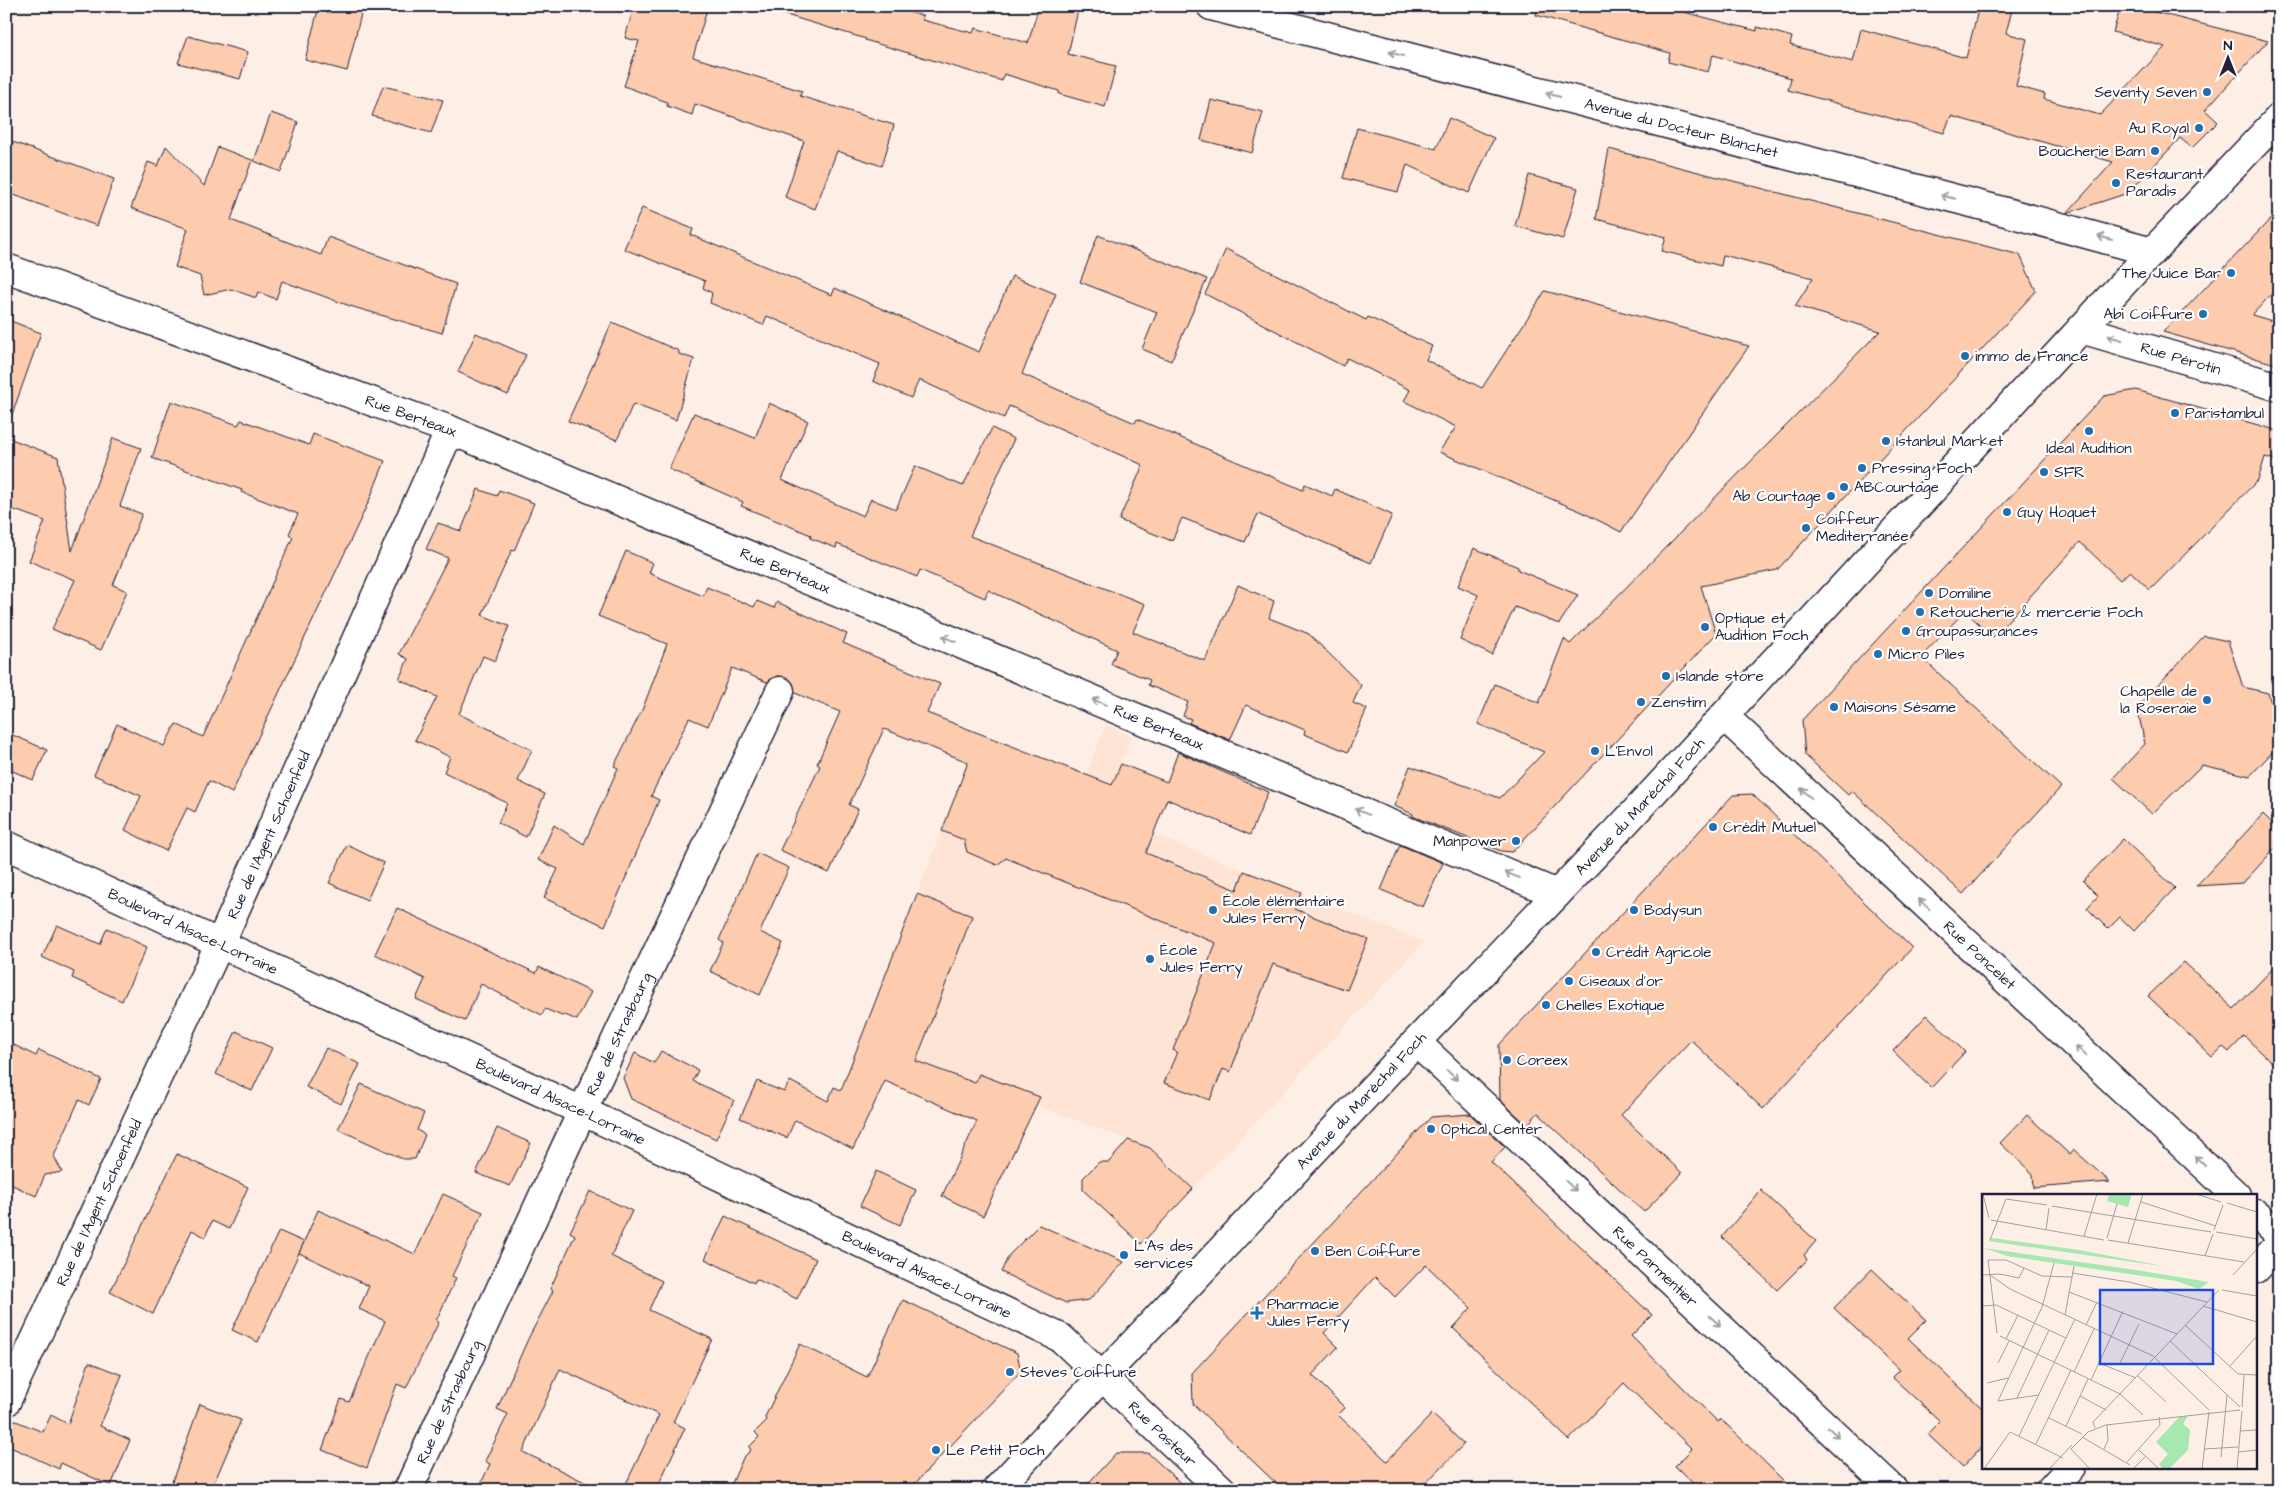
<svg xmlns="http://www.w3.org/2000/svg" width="2285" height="1496" font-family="'Architects Daughter',sans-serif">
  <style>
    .built { fill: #fee4d5 }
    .building { fill: #fdcbad; stroke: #22223b }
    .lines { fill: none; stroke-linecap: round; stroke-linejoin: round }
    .street-casing { stroke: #22223b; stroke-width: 31 }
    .secondary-casing { stroke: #22223b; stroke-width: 31 }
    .street { stroke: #fff; stroke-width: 28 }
    .secondary { stroke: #fff; stroke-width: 28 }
    .oneway { stroke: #9c9ca7 }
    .poi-dot { fill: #1f6fb2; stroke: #fff; stroke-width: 2 }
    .labels { text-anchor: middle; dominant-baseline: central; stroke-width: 4.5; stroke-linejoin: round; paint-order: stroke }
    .poi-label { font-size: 15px; fill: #22223b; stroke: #fff; text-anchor: start }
    .street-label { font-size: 15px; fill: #22223b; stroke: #fff }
    .inset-road { fill: none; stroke: #a69da2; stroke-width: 1 }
    .view { fill: #1d4ed8; fill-opacity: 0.15; stroke: #1d4ed8; stroke-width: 2.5 }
    .inset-edge { fill: none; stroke: #22223b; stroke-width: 2.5 }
  </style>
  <rect width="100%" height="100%" fill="#feefe6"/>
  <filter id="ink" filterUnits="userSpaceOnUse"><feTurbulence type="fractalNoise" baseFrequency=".02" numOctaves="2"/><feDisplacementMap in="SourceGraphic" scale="10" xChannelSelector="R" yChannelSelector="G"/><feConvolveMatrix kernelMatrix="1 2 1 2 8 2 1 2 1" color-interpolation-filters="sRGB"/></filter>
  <g filter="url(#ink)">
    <polygon class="built" points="1106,725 1132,736 1108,793 1152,834 1424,942 1193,1189 1150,1148 861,1040 968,762 1074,803"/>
    <g class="building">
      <polygon points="319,6 363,6 347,71 305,60"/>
      <polygon points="634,6 708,6 693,57 802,91 800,96 894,125 882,166 837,151 815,209 785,197 804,141 695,104 692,115 667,106 667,102 624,86 639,41 625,38"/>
      <polygon points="784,6 887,6 923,16 922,20 973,33 975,28 1028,43 1039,6 1079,6 1068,54 1116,66 1105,107 1059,94 1059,91 1004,74 1002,81 865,40 866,39 783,14"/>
      <polygon points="1537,6 1661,6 1757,31 1757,27 1792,37 1790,45 1853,62 1861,29 1966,58 1979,6 2013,6 2006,33 2027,39 2016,86 2045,94 2044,99 2100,115 2165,47 2113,32 2121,6 2132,6 2268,41 2205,110 2218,122 2192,148 2180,138 2128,193 2067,213 2113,162 1951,116 1944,133 1788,90 1791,78 1713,55 1708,72 1668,62 1670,53 1536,15"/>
      <polygon points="188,36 248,52 240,79 178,63"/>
      <polygon points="383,86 443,100 431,133 372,116"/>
      <polygon points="1211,100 1263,112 1252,153 1201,140"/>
      <polygon points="271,113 298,122 281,172 254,161"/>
      <polygon points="1449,118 1494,138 1469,193 1407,165 1398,192 1343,178 1357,128 1436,149"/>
      <polygon points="13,142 114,179 97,226 6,192 6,159"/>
      <polygon points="166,146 204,186 218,147 252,160 231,220 321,255 328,237 456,284 442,333 350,306 282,281 276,299 258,292 256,298 231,289 204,295 200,276 175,267 188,229 131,208 148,162 158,166"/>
      <polygon points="1609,149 2020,255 2036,291 1777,570 1701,586 1716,634 1512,852 1501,851 1412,816 1413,814 1394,806 1410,766 1500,798 1544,752 1478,724 1495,684 1539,703 1564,639 1570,644 1880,331 1795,306 1813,278 1723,255 1721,266 1662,251 1666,237 1596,219"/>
      <polygon points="1529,175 1578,188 1563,239 1515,226"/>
      <polygon points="642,208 693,229 691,235 832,295 835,288 979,352 1012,276 1056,294 1022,374 1135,423 1137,419 1303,490 1305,484 1332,496 1335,489 1392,515 1371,563 1258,514 1245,542 1182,518 1172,541 1119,520 1143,465 1009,406 1004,418 919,380 911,398 873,381 880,364 767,316 763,325 710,303 712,293 703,288 705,281 624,249"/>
      <polygon points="2279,210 2279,286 2252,315 2279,323 2279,365 2163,332"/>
      <polygon points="1098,235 1207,279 1171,361 1142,349 1157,312 1080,282"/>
      <polygon points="1226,249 1366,320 1368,317 1432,346 1426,360 1482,388 1545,291 1749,346 1621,532 1580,511 1439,452 1456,427 1404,401 1410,390 1347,358 1343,366 1205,294"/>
      <polygon points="6,319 41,333 10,420 6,419"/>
      <polygon points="612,322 679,351 679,354 694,359 676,420 633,404 617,440 568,421"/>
      <polygon points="476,333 526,355 508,395 458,372"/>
      <polygon points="2136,390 2279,431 2279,461 2265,457 2258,480 2150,590 2130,571 2120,580 2080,542 1993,637 1965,611 1921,657 2061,787 1963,894 1852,791 1848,795 1805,755 1802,720 2104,396"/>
      <polygon points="171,401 238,425 241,420 309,445 313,434 385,461 369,501 232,793 209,781 195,812 187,808 166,851 125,830 141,796 94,775 117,724 164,746 176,724 203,737 293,537 289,534 298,514 241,492 242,490 152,458"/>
      <polygon points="769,403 808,421 782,480 863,516 871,499 896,509 915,466 963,486 992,428 1014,439 970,536 1145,604 1133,632 1205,661 1238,585 1274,601 1269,618 1309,634 1361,685 1353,703 1367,709 1348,752 1304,734 1305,730 1246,705 1230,740 1189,723 1191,719 1183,716 1188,702 1148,685 1150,680 1111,664 1117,650 988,590 985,598 920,570 917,577 837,544 836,548 810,538 811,535 741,506 743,502 669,469 694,413 755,438"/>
      <polygon points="6,437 58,457 72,551 113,438 141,448 120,506 142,514 113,585 127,591 101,650 52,629 75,580 29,561 45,521 6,507"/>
      <polygon points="478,489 497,496 499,490 534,503 514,551 512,550 482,615 509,626 495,661 483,656 459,714 532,750 518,781 545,794 526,837 498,823 507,803 444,772 450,757 415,740 437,697 399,679 408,659 399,654 448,558 426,549 438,523 461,531"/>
      <polygon points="1474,548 1518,567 1518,570 1578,595 1559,624 1515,607 1492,655 1460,640 1478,595 1458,586"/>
      <polygon points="626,551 653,563 649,573 703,596 707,587 754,607 757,601 774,608 777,602 847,634 843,643 940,684 927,713 1112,785 1121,764 1167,782 1178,752 1268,792 1250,835 1167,799 1146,853 1237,890 1244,871 1302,893 1295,909 1368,939 1347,990 1273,964 1230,1072 1223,1069 1210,1100 1164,1083 1177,1052 1173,1050 1216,943 1006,858 997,865 967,852 964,840 942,831 968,762 884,729 849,805 858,809 829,873 780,850 820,766 817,764 840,712 795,693 793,683 786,677 778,676 767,682 732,668 708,726 689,718 651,796 659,800 605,926 544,898 558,869 538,860 554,825 584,844 618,768 614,766 643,708 667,644 598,616"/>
      <polygon points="2204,636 2228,641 2243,687 2268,693 2279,729 2279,745 2250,776 2202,765 2152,814 2113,778 2145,744 2137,707"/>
      <polygon points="6,732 47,750 33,780 6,768"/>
      <polygon points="1752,794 1912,948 1763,1109 1691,1040 1621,1115 1682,1173 1644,1212 1538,1113 1527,1125 1500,1100 1499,1045 1733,795"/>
      <polygon points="2263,814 2279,830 2279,844 2243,883 2196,886"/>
      <polygon points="2123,839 2175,888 2134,931 2120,917 2108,929 2087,908 2098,896 2083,881"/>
      <polygon points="347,845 384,863 367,900 329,883"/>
      <polygon points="1400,845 1443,863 1423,907 1381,890"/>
      <polygon points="757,853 789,868 760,932 783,943 760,995 710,971 723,943 719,940"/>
      <polygon points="917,894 972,916 916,1061 975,1083 979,1074 1040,1097 983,1216 942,1196 977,1121 885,1081 853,1149 795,1120 787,1138 740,1118 757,1081 784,1092 790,1081 828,1101 834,1087 841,1090"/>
      <polygon points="397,908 536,973 539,967 591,992 577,1020 565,1015 562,1016 545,1009 542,1015 481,984 465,1021 416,999 425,979 375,954"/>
      <polygon points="57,925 100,944 107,928 147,947 122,1001 72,978 74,972 42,957"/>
      <polygon points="2184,962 2234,1009 2279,962 2279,1069 2244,1036 2229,1052 2223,1047 2212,1057 2148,996"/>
      <polygon points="1927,1015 1965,1052 1931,1088 1893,1051"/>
      <polygon points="236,1031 272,1048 252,1091 216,1074"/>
      <polygon points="6,1041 36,1056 39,1050 101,1079 89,1105 79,1100 54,1156 62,1172 45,1175 36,1196 6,1182"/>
      <polygon points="326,1048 360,1064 341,1104 306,1087"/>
      <polygon points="661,1051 698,1070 693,1081 734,1100 716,1139 631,1099 623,1078 635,1053 654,1063"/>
      <polygon points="361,1084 424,1113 417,1130 425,1135 415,1159 403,1159 338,1129"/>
      <polygon points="1470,1114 1505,1147 1491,1162 1652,1315 1631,1336 1718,1422 1721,1419 1793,1490 1700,1490 1675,1466 1692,1449 1624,1383 1569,1440 1453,1328 1471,1308 1426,1265 1395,1297 1375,1277 1324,1333 1338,1347 1312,1375 1345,1408 1338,1415 1387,1461 1432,1414 1464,1444 1419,1490 1283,1490 1193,1404 1192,1373 1431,1117"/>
      <polygon points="2027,1115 2069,1154 2073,1149 2110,1182 2034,1188 2033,1174 2000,1143"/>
      <polygon points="497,1128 531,1143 510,1186 476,1173"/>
      <polygon points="1128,1140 1150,1148 1193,1189 1141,1244 1083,1190 1083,1178 1099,1162 1109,1162"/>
      <polygon points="177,1154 248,1187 229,1229 212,1221 205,1237 192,1230 153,1314 110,1292"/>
      <polygon points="876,1171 916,1190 900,1225 860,1206"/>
      <polygon points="1761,1190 1816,1241 1804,1255 1807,1260 1777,1290 1722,1237"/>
      <polygon points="590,1191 632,1211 611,1256 662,1281 649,1310 712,1339 673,1422 685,1428 656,1490 623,1490 659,1415 560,1369 523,1452 601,1490 478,1490 490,1464 485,1461 508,1414 497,1409 528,1339 553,1291 550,1289 575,1235 570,1232"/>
      <polygon points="443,1194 483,1212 452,1276 456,1278 436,1321 439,1322 406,1388 397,1384 367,1468 322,1450 341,1399 349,1402 385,1321 359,1309 369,1286 299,1253 318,1210 415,1254"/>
      <polygon points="725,1216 816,1259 797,1299 756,1279 754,1283 705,1259"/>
      <polygon points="1039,1225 1124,1262 1089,1300 1066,1303 1001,1272 1009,1255"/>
      <polygon points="279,1231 304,1242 258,1342 232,1330"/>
      <polygon points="1872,1269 1926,1320 1908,1338 1984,1410 1984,1444 1963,1467 1927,1434 1940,1421 1892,1377 1899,1370 1834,1308"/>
      <polygon points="903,1300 1017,1353 1021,1371 909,1490 729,1490 743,1458 751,1450 749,1447 759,1437 755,1432 766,1421 765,1417 800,1344 867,1377"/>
      <polygon points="89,1362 122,1375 100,1426 130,1440 111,1486 61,1463 59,1469 6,1445 6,1417 43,1432 51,1415 68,1424"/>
      <polygon points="200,1404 241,1420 211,1490 169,1490"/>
      <polygon points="1116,1453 1148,1453 1188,1490 1082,1490"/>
    </g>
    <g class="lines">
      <defs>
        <g id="street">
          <path id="s1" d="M1211,6L1991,208L2152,252"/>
          <path id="s2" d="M6,268L450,430L1557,894"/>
          <path id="s3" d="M2081,329L2279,387"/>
          <path id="s4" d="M1724,716L2236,1195"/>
          <path id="s5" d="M6,845L582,1111L1061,1338L1222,1490"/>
          <path id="s6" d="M1416,1042L1894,1490"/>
          <polyline points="2256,1214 2279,1235"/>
          <polyline points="2256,1269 2279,1245"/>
          <path id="s7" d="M6,1402L227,928L450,430"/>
          <path id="s8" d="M409,1488L566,1146L780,691"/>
          <polyline points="2050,1490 2071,1467"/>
        </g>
        <g id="secondary">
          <path id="s9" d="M996,1490L1416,1042L1622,826L2152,252L2279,118"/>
        </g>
      </defs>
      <use href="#street" class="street-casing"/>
      <use href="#secondary" class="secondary-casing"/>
      <use href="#street" class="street"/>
      <use href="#secondary" class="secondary"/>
    </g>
    <defs><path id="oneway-shaft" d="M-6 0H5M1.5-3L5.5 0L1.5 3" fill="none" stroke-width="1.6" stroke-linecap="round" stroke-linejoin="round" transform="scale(1.25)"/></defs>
    <g class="oneway">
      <use href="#oneway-shaft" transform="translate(1396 54) rotate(-165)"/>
      <use href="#oneway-shaft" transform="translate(1553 95) rotate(-165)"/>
      <use href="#oneway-shaft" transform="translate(1948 197) rotate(-166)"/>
      <use href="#oneway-shaft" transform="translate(2105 238) rotate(-164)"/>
      <use href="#oneway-shaft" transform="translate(2115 338) rotate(-164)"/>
      <use href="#oneway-shaft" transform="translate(949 639) rotate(-157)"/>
      <use href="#oneway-shaft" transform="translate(1099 702) rotate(-157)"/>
      <use href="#oneway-shaft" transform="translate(1806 793) rotate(-137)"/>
      <use href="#oneway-shaft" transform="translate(1362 812) rotate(-157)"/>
      <use href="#oneway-shaft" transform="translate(1512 875) rotate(-157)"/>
      <use href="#oneway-shaft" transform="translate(1924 904) rotate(-137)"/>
      <use href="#oneway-shaft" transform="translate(2081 1051) rotate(-137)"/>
      <use href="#oneway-shaft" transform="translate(1452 1075) rotate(43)"/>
      <use href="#oneway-shaft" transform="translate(2200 1161) rotate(-137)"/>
      <use href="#oneway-shaft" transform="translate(1571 1186) rotate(43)"/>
      <use href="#oneway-shaft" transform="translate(1715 1321) rotate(43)"/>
      <use href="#oneway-shaft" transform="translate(1833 1432) rotate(43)"/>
    </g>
  </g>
  <g class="poi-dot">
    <circle cx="2207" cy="92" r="5"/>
    <circle cx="2199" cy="128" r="5"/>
    <circle cx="2155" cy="151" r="5"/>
    <circle cx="2116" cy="183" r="5"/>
    <circle cx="2231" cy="273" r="5"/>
    <circle cx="2203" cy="314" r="5"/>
    <circle cx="1965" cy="356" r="5"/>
    <circle cx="2175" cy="413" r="5"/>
    <circle cx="2089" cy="431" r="5"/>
    <circle cx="1886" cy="441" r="5"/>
    <circle cx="1862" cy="468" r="5"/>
    <circle cx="2044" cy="472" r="5"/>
    <circle cx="1844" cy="487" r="5"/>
    <circle cx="1831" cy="496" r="5"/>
    <circle cx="2007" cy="512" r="5"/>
    <circle cx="1806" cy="528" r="5"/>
    <circle cx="1929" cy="593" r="5"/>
    <circle cx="1920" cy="612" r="5"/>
    <circle cx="1705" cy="627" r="5"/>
    <circle cx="1906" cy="631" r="5"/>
    <circle cx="1878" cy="654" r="5"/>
    <circle cx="1666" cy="676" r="5"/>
    <circle cx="2207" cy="700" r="5"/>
    <circle cx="1641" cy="702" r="5"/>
    <circle cx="1834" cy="707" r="5"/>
    <circle cx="1595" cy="751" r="5"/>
    <circle cx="1713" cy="827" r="5"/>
    <circle cx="1516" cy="841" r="5"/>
    <circle cx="1213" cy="910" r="5"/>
    <circle cx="1634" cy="910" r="5"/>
    <circle cx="1596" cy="952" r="5"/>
    <circle cx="1150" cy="959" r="5"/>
    <circle cx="1569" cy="981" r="5"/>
    <circle cx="1546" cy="1005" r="5"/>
    <circle cx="1507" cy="1060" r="5"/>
    <circle cx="1431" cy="1129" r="5"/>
    <circle cx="1315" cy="1251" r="5"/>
    <circle cx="1124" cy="1255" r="5"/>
    <path d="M1254.5 1305.5h5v5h5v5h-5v5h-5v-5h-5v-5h5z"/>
    <circle cx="1010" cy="1372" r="5"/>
    <circle cx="936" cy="1450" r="5"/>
  </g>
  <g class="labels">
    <g class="poi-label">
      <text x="2197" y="92" text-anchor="end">Seventy Seven</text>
      <text x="2189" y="128" text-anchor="end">Au Royal</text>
      <text x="2145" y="151" text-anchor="end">Boucherie Bam</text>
      <text x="2126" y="174">Restaurant<tspan x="2126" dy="17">Paradis</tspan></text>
      <text x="2221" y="273" text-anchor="end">The Juice Bar</text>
      <text x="2193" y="314" text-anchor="end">Abi Coiffure</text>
      <text x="1975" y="356">immo de France</text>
      <text x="2185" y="413">Paristambul</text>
      <text x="1896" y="441">Istanbul Market</text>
      <text x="2089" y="448" text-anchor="middle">Ideal Audition</text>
      <text x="1872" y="468">Pressing Foch</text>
      <text x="2054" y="472">SFR</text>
      <text x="1854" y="487">ABCourtage</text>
      <text x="1821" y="496" text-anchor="end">Ab Courtage</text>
      <text x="2017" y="512">Guy Hoquet</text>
      <text x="1816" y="519">Coiffeur<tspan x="1816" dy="17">Mediterranée</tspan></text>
      <text x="1939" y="593">Domiline</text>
      <text x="1930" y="612">Retoucherie &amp; mercerie Foch</text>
      <text x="1715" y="618">Optique et<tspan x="1715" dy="17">Audition Foch</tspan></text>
      <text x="1916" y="631">Groupassurances</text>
      <text x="1888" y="654">Micro Piles</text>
      <text x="1676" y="676">Islande store</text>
      <text x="2197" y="691" text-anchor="end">Chapelle de<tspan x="2197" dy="17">la Roseraie</tspan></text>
      <text x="1651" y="702">Zenstim</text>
      <text x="1844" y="707">Maisons Sésame</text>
      <text x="1605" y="751">L'Envol</text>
      <text x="1723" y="827">Crédit Mutuel</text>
      <text x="1506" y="841" text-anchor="end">Manpower</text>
      <text x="1223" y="901">École élémentaire<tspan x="1223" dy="17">Jules Ferry</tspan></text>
      <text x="1644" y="910">Bodysun</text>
      <text x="1160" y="950">École<tspan x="1160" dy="17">Jules Ferry</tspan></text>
      <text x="1606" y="952">Crédit Agricole</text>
      <text x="1579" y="981">Ciseaux d'or</text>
      <text x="1556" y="1005">Chelles Exotique</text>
      <text x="1517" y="1060">Coreex</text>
      <text x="1441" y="1129">Optical Center</text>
      <text x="1134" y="1246">L'As des<tspan x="1134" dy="17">services</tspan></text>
      <text x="1325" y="1251">Ben Coiffure</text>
      <text x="1267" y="1304">Pharmacie<tspan x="1267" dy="17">Jules Ferry</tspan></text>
      <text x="1020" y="1372">Steves Coiffure</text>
      <text x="946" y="1450">Le Petit Foch</text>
    </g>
    <g class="street-label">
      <text stroke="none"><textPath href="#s1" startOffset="486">Avenue du Docteur Blanchet</textPath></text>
      <text stroke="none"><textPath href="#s3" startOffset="104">Rue Pérotin</textPath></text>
      <text stroke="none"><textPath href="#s2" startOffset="431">Rue Berteaux</textPath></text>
      <text stroke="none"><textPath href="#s2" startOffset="836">Rue Berteaux</textPath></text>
      <text stroke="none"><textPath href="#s2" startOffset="1241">Rue Berteaux</textPath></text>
      <text stroke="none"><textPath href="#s9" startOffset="939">Avenue du Maréchal Foch</textPath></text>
      <text stroke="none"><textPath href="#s7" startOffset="625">Rue de l'Agent Schoenfeld</textPath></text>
      <text stroke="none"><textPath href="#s5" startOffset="206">Boulevard Alsace-Lorraine</textPath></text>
      <text stroke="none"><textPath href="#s4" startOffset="350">Rue Poncelet</textPath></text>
      <text stroke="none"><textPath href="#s8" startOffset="500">Rue de Strasbourg</textPath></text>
      <text stroke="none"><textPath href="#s5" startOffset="611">Boulevard Alsace-Lorraine</textPath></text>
      <text stroke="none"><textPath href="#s9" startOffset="534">Avenue du Maréchal Foch</textPath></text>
      <text stroke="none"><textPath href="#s7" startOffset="220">Rue de l'Agent Schoenfeld</textPath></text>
      <text stroke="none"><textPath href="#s6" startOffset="328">Rue Parmentier</textPath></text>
      <text stroke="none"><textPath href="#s5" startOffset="1016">Boulevard Alsace-Lorraine</textPath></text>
      <text stroke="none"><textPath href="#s8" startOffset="95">Rue de Strasbourg</textPath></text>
      <text stroke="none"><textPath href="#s5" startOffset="1304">Rue Pasteur</textPath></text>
    </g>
  </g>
  <g transform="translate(1982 1194)">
    <rect width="275" height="275" fill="#feefe6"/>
    <path d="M127,0H150L146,13L125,7ZM11,44L97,56L186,73L6,47ZM2,54L154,76L227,88L217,95L194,87L25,62ZM206,222L201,230L208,236L206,256L187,275H181L177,270L186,260L174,248L197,223Z" fill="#a7e8b1"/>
    <path class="inset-road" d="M1,0L7,24M214,0L239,8M159,8L234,32M245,9L275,18M70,12L229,38M9,26L122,46M64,36L67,14M232,36L241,11M234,38L275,45M102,42L115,0M125,44L135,10M8,46L24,5L65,11M126,46L262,68M146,49L161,0M223,62L231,40M90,79L147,88L225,108M0,81L18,80L37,84L42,74M8,81L28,95L171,162L227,216M251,81L275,55M240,96L275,102M87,98L195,140M0,112L14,111L84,144M221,112L275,128M83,121L92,72M104,131L115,108M203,131L256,180L275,181M15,139L6,66H24L60,82L90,83M18,142L138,200L161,221M24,145L36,121M188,147L258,213M16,169L27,147M117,169L154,184M138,169L157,130M248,172L275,142M92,178L112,135M156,182L184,208M109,186L141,117M5,189L26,184M57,201L16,207L60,113L72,69M98,202L124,216M35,204L67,136M260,213L262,181M67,224L100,240M84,232L106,185M113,234L111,228L237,96M258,237L275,236M37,242L93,125M100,243L148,271M54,250L89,176M89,255L106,238L124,231L258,216M89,255L108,275M122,255L126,246L125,231M222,255L256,253M157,256L177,275M256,258L275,256M239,263L245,201M145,268L178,231L177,223M2,275L28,238L81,264M67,275L90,251M151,275L164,262M220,275L227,218M255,275L260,217"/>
    <path class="view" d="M118,96H231V170H118Z"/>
    <rect width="275" height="275" class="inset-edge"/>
  </g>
  <rect width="2285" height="1496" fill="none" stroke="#fff" stroke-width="25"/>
  <rect x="12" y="12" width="2260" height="1471" fill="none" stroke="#22223b" stroke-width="2" filter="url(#ink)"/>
  <g transform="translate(2228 58)" stroke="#ffffff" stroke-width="4" paint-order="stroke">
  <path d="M0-4L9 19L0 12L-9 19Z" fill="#22223b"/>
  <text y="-8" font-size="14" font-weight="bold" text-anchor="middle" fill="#22223b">N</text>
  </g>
</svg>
